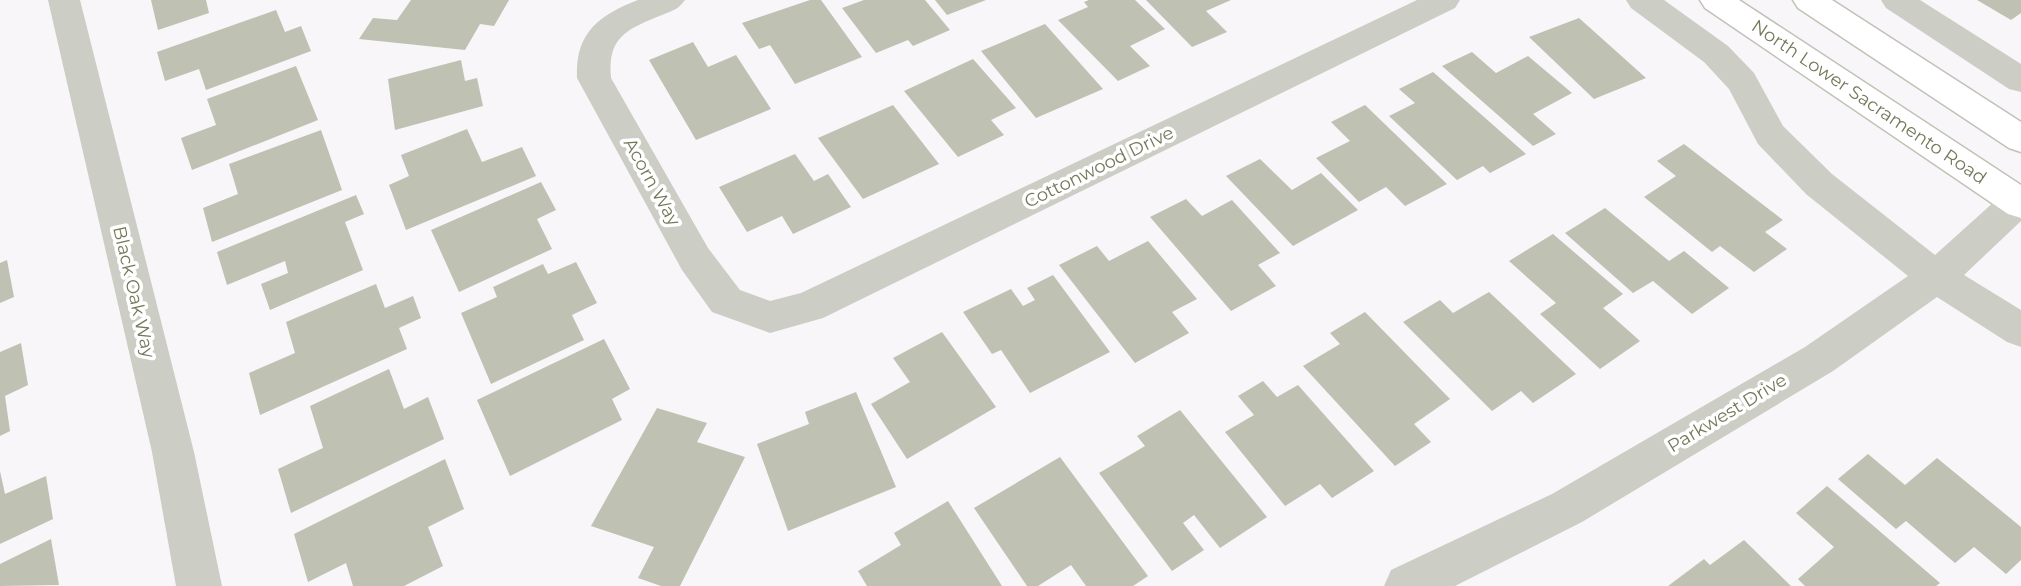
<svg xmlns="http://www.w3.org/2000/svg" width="2021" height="586" font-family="Montserrat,sans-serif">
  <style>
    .building { fill: #bfc1b2 }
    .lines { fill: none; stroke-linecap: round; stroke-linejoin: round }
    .secondary-casing { stroke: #c0c2b6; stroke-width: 3 }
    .street { fill: #cccdc4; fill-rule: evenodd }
    .secondary { fill: #fff; fill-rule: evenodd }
    .labels { text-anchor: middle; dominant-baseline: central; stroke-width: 7; stroke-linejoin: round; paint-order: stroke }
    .street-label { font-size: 18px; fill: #747859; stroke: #fff }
  </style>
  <rect width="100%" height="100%" fill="#f8f6f9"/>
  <g class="building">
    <polygon points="151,0 206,0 209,13 158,30"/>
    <polygon points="411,0 509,0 494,26 480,24 465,50 359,39 373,18 397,20"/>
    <polygon points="810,0 821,0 862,57 795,84 770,45 759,49 742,23"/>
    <polygon points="864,0 925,0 950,30 913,46 908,40 876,53 842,8"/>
    <polygon points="935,0 986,0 947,15"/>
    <polygon points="1089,0 1135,0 1165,29 1130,46 1150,66 1118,81 1058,20 1088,7 1084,2"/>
    <polygon points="1146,0 1231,0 1206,11 1227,32 1192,47"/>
    <polygon points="1977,0 2021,0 2021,13 2011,20"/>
    <polygon points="276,10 285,32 301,26 311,51 206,90 199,69 165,81 157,52"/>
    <polygon points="1579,18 1646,78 1594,99 1529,37"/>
    <polygon points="1045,24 1103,89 1036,118 981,51"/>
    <polygon points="693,42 708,67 736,55 771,109 696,140 649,60"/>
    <polygon points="1472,52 1496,73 1528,56 1572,93 1533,114 1556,134 1533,146 1442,66"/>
    <polygon points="973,59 1016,108 991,120 1004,135 958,157 904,91"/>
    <polygon points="461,60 465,81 477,78 483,106 395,130 388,79"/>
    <polygon points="296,66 318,120 192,170 181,138 216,125 207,99"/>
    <polygon points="1433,72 1526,154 1490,173 1483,166 1457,180 1389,116 1415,103 1399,89"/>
    <polygon points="893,105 939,164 863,199 818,138"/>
    <polygon points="1365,105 1447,184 1405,206 1386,187 1359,202 1316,158 1350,141 1331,122"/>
    <polygon points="467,129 482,162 522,147 536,176 406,230 389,185 409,176 401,155"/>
    <polygon points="321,130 342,190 212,242 203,208 238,194 229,164"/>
    <polygon points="1684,144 1783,220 1765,232 1787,249 1754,272 1720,246 1712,252 1644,197 1676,176 1657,161"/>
    <polygon points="795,154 814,181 828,174 851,207 793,234 782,216 747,232 719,187"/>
    <polygon points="1260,159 1292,190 1321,173 1358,210 1293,246 1226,176"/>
    <polygon points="541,182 556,210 537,219 552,249 459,292 431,230"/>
    <polygon points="356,195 364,214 345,222 363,270 270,310 261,284 288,273 285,261 227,285 217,252"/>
    <polygon points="1186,199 1202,216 1232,200 1280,253 1258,265 1276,286 1231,311 1150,217"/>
    <polygon points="1605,208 1669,261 1684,251 1729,288 1692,314 1653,281 1633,293 1565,233"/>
    <polygon points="1553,234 1623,294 1603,308 1640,341 1600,369 1540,314 1556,303 1509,261"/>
    <polygon points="1148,241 1197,299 1172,312 1189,333 1135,363 1059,265 1097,246 1109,261"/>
    <polygon points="7,260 14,297 0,303 0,263"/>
    <polygon points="576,262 597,303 572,315 584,340 491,384 461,313 497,297 493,287 543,264 548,274"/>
    <polygon points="1053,275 1110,352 1030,393 1001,350 992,354 963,312 1011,289 1023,306 1035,300 1027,288"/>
    <polygon points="376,284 385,308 413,296 421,318 399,328 407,349 260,415 249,373 295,353 286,322"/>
    <polygon points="1489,292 1576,374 1533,403 1521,391 1492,411 1403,322 1440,300 1453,313"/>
    <polygon points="1365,312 1450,399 1414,424 1431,442 1395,466 1303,366 1340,344 1330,333"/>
    <polygon points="942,332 996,407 907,459 871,404 910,382 893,358"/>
    <polygon points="604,339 630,389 612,399 622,420 510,476 477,400"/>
    <polygon points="21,343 28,385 5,396 10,431 0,436 0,352"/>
    <polygon points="389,369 404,409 428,397 444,439 291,513 278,469 323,448 310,406"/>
    <polygon points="1263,381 1277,397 1298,385 1374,471 1332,498 1320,484 1285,506 1225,432 1254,415 1238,396"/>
    <polygon points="856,392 896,487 788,531 757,444 809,424 805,412"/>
    <polygon points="657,408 707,423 697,442 745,457 680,586 661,586 638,578 654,547 591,526"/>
    <polygon points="1180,410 1267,517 1220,548 1194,515 1183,523 1204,550 1172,571 1099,473 1145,446 1137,436"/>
    <polygon points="1868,454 1905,485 1937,458 2021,527 2021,560 2006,574 1974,547 1955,563 1906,521 1896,529 1838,479"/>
    <polygon points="1060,457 1148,576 1133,586 1086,586 1071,565 1038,586 1027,586 974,508"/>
    <polygon points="445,459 464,509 428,527 443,566 404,586 353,586 346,563 308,582 294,534"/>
    <polygon points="0,471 5,494 46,476 53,519 0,544"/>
    <polygon points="1827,486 1940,583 1936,586 1805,586 1798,579 1834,547 1796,513"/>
    <polygon points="948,501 1002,586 867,586 858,571 901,545 894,533"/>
    <polygon points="51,539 59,585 0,586 0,564"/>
    <polygon points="1744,540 1791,586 1668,586 1704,559 1710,565"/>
  </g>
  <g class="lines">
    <defs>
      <g id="secondary">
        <polygon points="1700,0 1739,0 2021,185 2021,218 2008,214 1705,8"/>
        <polygon points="1793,0 1832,0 2021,122 2021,152 2009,148 1798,8"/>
      </g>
    </defs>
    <use href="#secondary" class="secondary-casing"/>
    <g class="street">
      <polygon points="48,0 80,0 194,452 222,586 176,586 152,452"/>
      <path d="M638,0H685C679,9 672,11 662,15C627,29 607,37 611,78L708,248L740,290L770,301L801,293L1417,0H1460L1455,8L823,318L770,333L712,312L682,270L577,78C575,33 599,15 638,0Z"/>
      <polygon points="1626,0 1664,0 1728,46 1754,73 1783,126 1832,174 1935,255 2005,192 2021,188 2021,221 1964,275 2021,310 2021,347 2007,342 1937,297 1833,371 1582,522 1455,586 1384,586 1391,570 1552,494 1805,347 1908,276 1806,194 1758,144 1729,89 1704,62 1631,8"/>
      <polygon points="1881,0 1920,0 2021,64 2021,92 2009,89 1886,8"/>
    </g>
    <use href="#secondary" class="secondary"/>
  </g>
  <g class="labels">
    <g class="street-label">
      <text transform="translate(1869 102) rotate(34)">North Lower Sacramento Road</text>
      <text transform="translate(1099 167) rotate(-26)">Cottonwood Drive</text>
      <text transform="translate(652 182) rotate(61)">Acorn Way</text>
      <text transform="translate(134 292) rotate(77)">Black Oak Way</text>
      <text transform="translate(1727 413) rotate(-31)">Parkwest Drive</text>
    </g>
  </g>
</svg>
